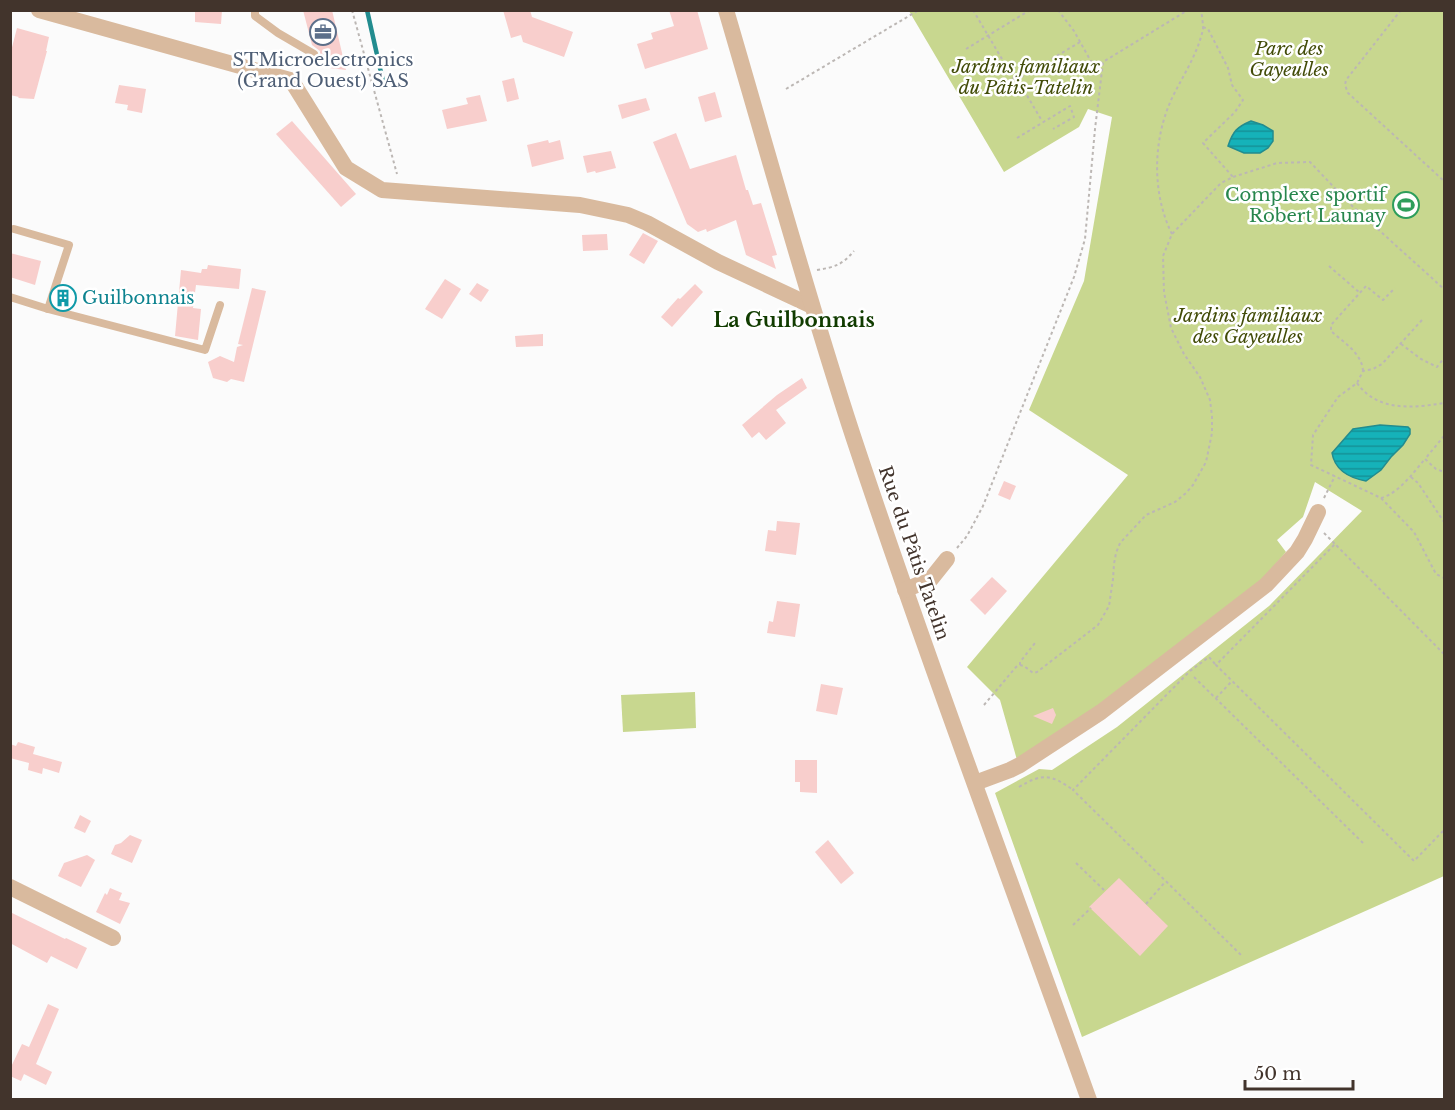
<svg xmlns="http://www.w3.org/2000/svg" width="1455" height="1110" font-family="'Libre Baskerville',serif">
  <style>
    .green { fill: #c8d78f }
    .water { fill: url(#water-rules); stroke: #228c8f; stroke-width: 1.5 }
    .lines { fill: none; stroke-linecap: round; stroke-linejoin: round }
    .stream { stroke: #228c8f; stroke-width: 4.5 }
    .building { fill: #f8cecc }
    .path { stroke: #bcb7b4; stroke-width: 2; stroke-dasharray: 3 3; stroke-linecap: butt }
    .service { stroke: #d9ba9e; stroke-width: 8 }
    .minor { stroke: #d9ba9e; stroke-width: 16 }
    .labels { text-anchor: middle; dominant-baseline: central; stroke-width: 5; stroke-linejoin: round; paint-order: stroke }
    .park-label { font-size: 18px; font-style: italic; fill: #424c08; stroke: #fff }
    .service-label { font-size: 18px; fill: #4e5e75; stroke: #fff }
    .leisure-label { font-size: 18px; fill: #27864d; stroke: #fff; text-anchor: end }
    .culture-label { font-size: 18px; fill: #0d838f; stroke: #fff; text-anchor: start }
    .street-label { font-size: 18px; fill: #42342c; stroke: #fff }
    .neighbourhood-label { font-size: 20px; font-weight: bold; fill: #113c00; stroke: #fff }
  </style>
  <defs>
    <pattern id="water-rules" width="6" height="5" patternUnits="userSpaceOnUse" patternTransform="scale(1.5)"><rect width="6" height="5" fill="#15b2b9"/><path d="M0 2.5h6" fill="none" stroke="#159297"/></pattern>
  </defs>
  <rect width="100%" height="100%" fill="#fbfbfb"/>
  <g class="green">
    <polygon points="909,11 1444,11 1444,876 1082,1037 995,793 1039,769 1052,770 1117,727 1269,606 1362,511 1315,482 1303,517 1277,540 1286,552 1255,588 1105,704 1017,760 1000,700 967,667 1128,475 1029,410 1084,281 1112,117 1088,109 1079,127 1004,172"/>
    <polygon points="695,692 696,728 623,732 621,695"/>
  </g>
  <g class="water">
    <path d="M1251,121L1263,125L1273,131V141L1268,148L1260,153H1244L1228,146C1233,131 1237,127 1251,121Z"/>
    <path d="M1380,425L1408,427L1410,429V434L1403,445L1391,457L1381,470L1366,481C1350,478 1335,471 1332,453L1353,429Z"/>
  </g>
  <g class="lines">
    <polyline class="stream" points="367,10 384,86"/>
  </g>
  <g class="building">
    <polygon points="195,10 222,10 221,24 195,22"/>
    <polygon points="303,10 332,10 346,70 329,68 328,60 318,59 320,57 320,51 312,45"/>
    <polygon points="503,10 530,10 532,17 573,32 564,57 523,42 521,35 511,38"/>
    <polygon points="669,10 697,10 708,49 645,69 637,44 653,39 651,33 674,26"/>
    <polygon points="17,28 49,37 46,51 47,51 34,99 18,98 19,97 10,95 10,55"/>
    <polygon points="514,78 519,99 507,102 502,81"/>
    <polygon points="119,85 146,89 142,113 127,110 128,105 115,103"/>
    <polygon points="715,92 722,117 705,122 698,97"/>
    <polygon points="480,95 487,121 447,129 442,110 468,104 466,98"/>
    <polygon points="646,98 650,110 622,119 618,105"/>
    <polygon points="292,121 356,194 341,207 276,134"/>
    <polygon points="676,133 690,169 736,155 746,190 748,190 753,205 761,203 777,255 772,256 776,269 746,255 736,220 707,232 706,229 698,232 687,224 653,142"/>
    <polygon points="548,140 549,143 560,140 564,159 532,167 527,145"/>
    <polygon points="611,151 616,168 596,173 595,171 587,173 583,156"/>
    <polygon points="643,233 658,241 644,264 629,255"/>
    <polygon points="607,234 608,250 583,251 582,235"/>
    <polygon points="10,253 41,261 35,285 10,277"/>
    <polygon points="208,265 241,269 239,289 196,285 193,308 201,309 198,340 175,336 181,270 201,273 202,269 207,269"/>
    <polygon points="445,279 461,289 442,319 425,309"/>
    <polygon points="477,283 489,290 481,302 469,294"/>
    <polygon points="695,284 703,292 672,327 661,317 678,298 680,299"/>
    <polygon points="252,288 266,291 244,382 231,379 227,382 213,378 208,362 220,356 234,362 237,347 243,345 238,344"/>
    <polygon points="543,334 543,346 516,347 515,336"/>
    <polygon points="802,378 807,388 776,410 786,423 766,440 759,432 752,438 742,425 777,395"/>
    <polygon points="1004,481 1016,486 1010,500 998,495"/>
    <polygon points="777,521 800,523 796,555 765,551 768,530 776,531"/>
    <polygon points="992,577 1007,591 985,615 970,600"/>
    <polygon points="777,601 800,604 795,637 767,633 769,621 773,622"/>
    <polygon points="821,684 843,688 837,715 816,711"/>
    <polygon points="1053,708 1056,715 1052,724 1033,716"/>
    <polygon points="18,742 35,747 33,754 62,762 59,773 43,768 42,774 28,770 29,763 10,758 10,744 16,746"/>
    <polygon points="795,760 817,760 817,793 800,792 800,782 795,782"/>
    <polygon points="80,815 91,821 85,833 74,828"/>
    <polygon points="130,835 142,840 132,863 111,854 115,845 121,843"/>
    <polygon points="828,840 854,873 841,884 815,852"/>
    <polygon points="87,855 95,860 81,887 58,876 64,863"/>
    <polygon points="1119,878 1168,926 1140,956 1089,907"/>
    <polygon points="110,888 122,893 119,900 130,903 120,924 96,912 105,893 107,895"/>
    <polygon points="10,912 65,939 66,938 87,948 77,969 51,956 47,963 10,943"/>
    <polygon points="48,1004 59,1009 36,1064 52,1072 46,1085 24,1074 21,1081 10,1076 10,1069 22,1044 29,1047"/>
  </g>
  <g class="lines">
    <g class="path">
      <polyline points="352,10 397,174"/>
      <polyline points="973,10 1015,81"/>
      <polyline points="1058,10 1074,31 1093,65 1103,62"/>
      <polyline points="1401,10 1346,80 1345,85 1348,93 1444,181"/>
      <polyline points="1203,27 1208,29 1228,68 1232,85 1243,100 1235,112 1203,143 1233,177"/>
      <polyline points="966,49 1030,10"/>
      <polyline points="1018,80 1042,121"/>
      <polyline points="786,89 919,10"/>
      <polyline points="990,96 1080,42"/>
      <polyline points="1017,138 1070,106 1074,117 1053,129"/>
      <path d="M1172,234C1151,192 1153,137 1173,96C1184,74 1198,53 1203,29C1203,23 1202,16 1201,10"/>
      <polyline points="1329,266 1360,293"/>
      <path d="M817,270C835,267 842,265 854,251"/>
      <polyline points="1422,320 1382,364 1373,369 1363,371 1357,383 1338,397 1313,435 1311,465 1381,498 1414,532 1436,574 1444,578"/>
      <polyline points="1401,344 1421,359 1437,367 1444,358"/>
      <path d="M1363,371C1362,353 1343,342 1331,331V325L1366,286L1383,300L1395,288"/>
      <path d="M1357,383C1377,412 1414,408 1444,403"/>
      <polyline points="1444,436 1425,459 1436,469 1444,472"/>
      <polyline points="1411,477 1418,483 1444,522"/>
      <polyline points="1324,498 1335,476"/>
      <path d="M1381,498C1399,493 1413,473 1425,459"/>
      <polyline points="1324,533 1335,544"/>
      <polyline points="957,548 967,536 983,506 1074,277 1085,239 1095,129 1103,62 1188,10"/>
      <polyline points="1444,654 1335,544 1216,665 1414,861 1444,830"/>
      <polyline points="1215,664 1209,657 1190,671 1073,790 1241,955"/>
      <polyline points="1020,665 1020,662 1035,643"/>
      <polyline points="1194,677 1364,844"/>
      <polyline points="1216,698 1232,681"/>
      <polyline points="984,705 1016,667 1020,665 1024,666 1033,673 1037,672 1098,625 1109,606 1113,579 1114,564 1116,553 1120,543 1146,515 1175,502 1186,493 1193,485 1206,462 1212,433 1212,416 1210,400 1200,377 1184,354 1171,328 1164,292 1163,256 1172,234 1221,183 1233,177 1277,163 1310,162 1349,203 1444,289"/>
      <path d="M1019,787C1042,773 1051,774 1073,790"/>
      <polyline points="1076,863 1105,891"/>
      <polyline points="1146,904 1165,882"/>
      <polyline points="1073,925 1091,908"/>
    </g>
    <g class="service">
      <polyline points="255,10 255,16 278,33 314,54"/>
      <polyline points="10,297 48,309 69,245 14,229"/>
      <polyline points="48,309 205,350 220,305"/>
    </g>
    <g class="minor">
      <polyline points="39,10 290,80 293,83 346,168 382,190 580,205 628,215 647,223 718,262 812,306"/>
      <path d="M726,10C768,153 807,296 853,436C927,659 1010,879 1089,1100"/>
      <polyline points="905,590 931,579 947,559"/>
      <polyline points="975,783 1010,770 1020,765 1101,712 1266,585 1297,552 1305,539 1318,512"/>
      <polyline points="10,887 113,938"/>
    </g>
  </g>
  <defs>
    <symbol id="office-ring" viewBox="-11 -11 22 22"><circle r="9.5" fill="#fff" stroke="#5c6f8a" stroke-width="1.5"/><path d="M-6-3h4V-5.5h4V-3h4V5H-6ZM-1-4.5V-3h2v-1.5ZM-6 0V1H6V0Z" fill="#5c6f8a"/></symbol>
    <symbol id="stadium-ring" viewBox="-11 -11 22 22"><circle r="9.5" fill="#fff" stroke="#2e9e5b" stroke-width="1.5"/><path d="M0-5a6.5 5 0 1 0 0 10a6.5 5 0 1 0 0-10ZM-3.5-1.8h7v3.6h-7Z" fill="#2e9e5b"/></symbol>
    <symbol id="building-ring" viewBox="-11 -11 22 22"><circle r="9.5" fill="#fff" stroke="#0f9aa8" stroke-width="1.5"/><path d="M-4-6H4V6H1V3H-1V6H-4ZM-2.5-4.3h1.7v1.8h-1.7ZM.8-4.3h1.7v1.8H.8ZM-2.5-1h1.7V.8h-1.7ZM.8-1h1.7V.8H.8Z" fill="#0f9aa8"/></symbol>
  </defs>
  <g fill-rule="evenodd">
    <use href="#office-ring" x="308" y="17" width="30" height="30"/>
    <use href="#stadium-ring" x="1391" y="190" width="30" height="30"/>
    <use href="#building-ring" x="48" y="283" width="30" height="30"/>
  </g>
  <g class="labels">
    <g class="park-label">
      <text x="1289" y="49">Parc des<tspan x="1289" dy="21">Gayeulles</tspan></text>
      <text x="1026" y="67">Jardins familiaux<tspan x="1026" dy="21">du Pâtis-Tatelin</tspan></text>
      <text x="1248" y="316">Jardins familiaux<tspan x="1248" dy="21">des Gayeulles</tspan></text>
    </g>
    <g class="service-label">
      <text x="323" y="60">STMicroelectronics<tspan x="323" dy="21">(Grand Ouest) SAS</tspan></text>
    </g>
    <g class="leisure-label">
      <text x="1386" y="195">Complexe sportif<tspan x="1386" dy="21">Robert Launay</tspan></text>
    </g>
    <g class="culture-label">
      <text x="82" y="298">Guilbonnais</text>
    </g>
    <g class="street-label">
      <text transform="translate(914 553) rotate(71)">Rue du Pâtis Tatelin</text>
    </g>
    <g class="neighbourhood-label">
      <text x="794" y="320">La Guilbonnais</text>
    </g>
  </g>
  <rect width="1455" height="1110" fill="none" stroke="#42342c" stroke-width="24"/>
  <path d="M1245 1080v9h108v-9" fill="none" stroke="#42342c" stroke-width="3"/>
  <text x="1254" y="1080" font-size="18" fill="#42342c" stroke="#ffffff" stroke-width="4.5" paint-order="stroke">50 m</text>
</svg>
